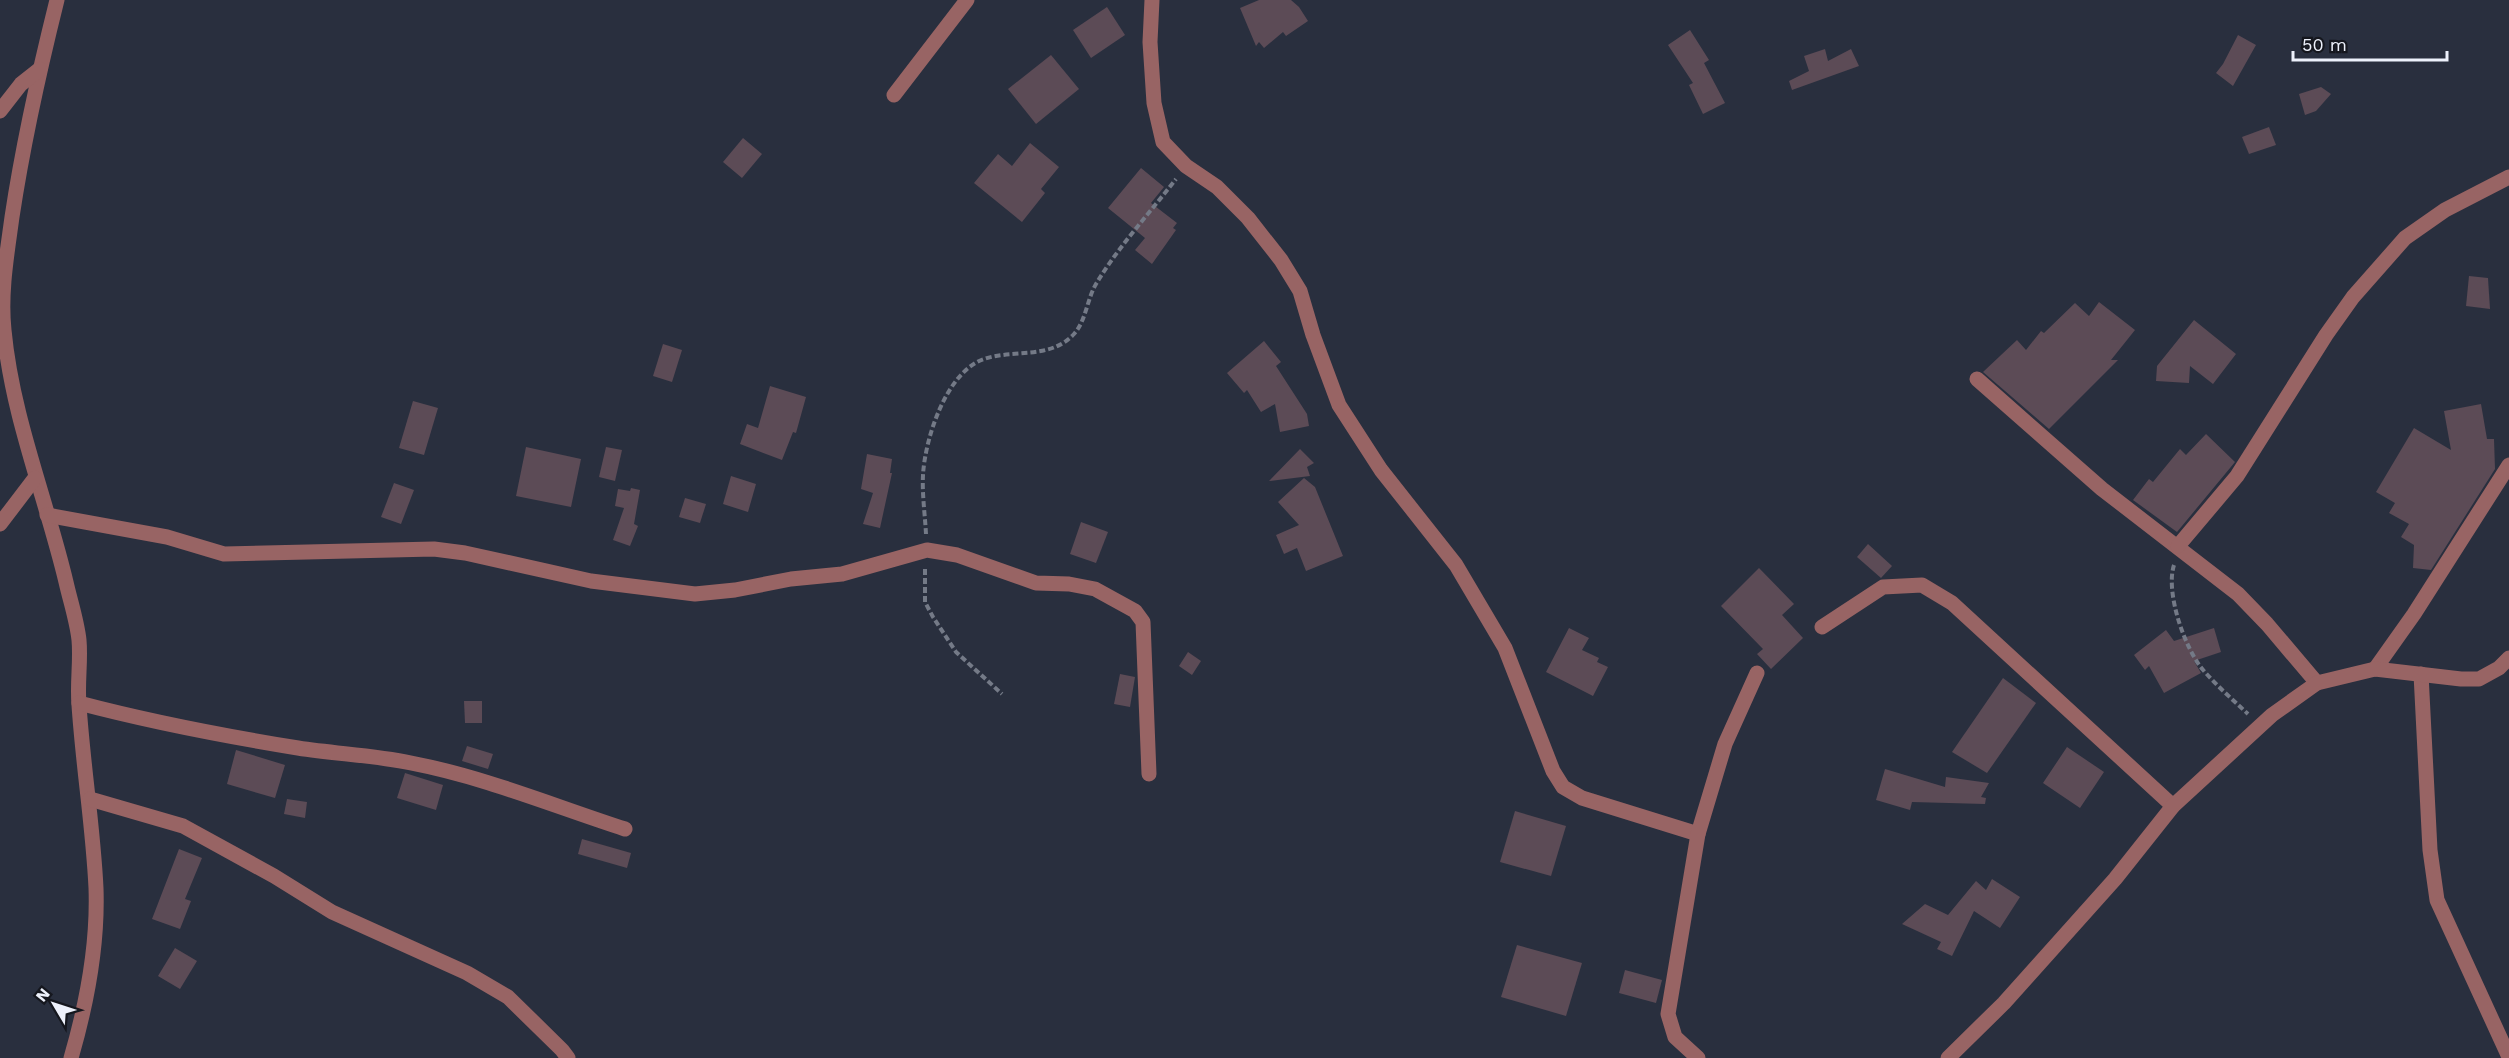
<svg xmlns="http://www.w3.org/2000/svg" width="2509" height="1058" font-family="'Work Sans',sans-serif">
  <style>
    .building { fill: #5c4b56 }
    .lines { fill: none; stroke-linecap: round; stroke-linejoin: round }
    .path { stroke: #747a87; stroke-width: 4; stroke-dasharray: 6 3; stroke-linecap: butt }
    .minor { stroke: #986464; stroke-width: 15 }
  </style>
  <rect width="100%" height="100%" fill="#292f3e"/>
  <g class="building">
    <polygon points="1259,0 1291,0 1299,7 1308,21 1286,36 1283,32 1264,48 1259,42 1256,46 1240,8"/>
    <polygon points="1107,7 1125,35 1091,58 1073,30"/>
    <polygon points="1690,30 1709,60 1704,63 1725,103 1703,114 1689,85 1693,83 1668,45"/>
    <polygon points="2238,35 2256,45 2233,86 2216,73 2223,64"/>
    <polygon points="1825,49 1828,61 1851,49 1859,66 1792,90 1789,81 1809,71 1804,56"/>
    <polygon points="1051,55 1079,89 1036,124 1008,89"/>
    <polygon points="2321,87 2331,94 2316,111 2305,115 2299,94"/>
    <polygon points="2269,127 2276,145 2249,154 2242,137"/>
    <polygon points="743,138 762,154 742,178 723,162"/>
    <polygon points="1030,143 1059,167 1041,189 1045,193 1022,222 974,183 998,154 1012,166"/>
    <polygon points="1141,168 1164,187 1151,203 1177,223 1173,228 1176,230 1152,264 1135,250 1145,238 1108,208"/>
    <polygon points="2469,276 2488,278 2490,309 2466,306"/>
    <polygon points="2099,302 2135,330 2111,360 2118,360 2049,429 1983,372 2017,340 2026,350 2041,331 2044,333 2075,303 2089,316"/>
    <polygon points="2194,320 2236,354 2213,384 2190,366 2189,383 2156,381 2157,366"/>
    <polygon points="1264,341 1281,362 1276,366 1307,414 1309,426 1280,432 1275,404 1261,412 1247,390 1244,393 1227,373"/>
    <polygon points="663,344 682,350 672,382 653,376"/>
    <polygon points="770,386 806,397 796,433 793,432 782,460 740,444 747,424 758,428"/>
    <polygon points="413,401 438,408 424,455 399,448"/>
    <polygon points="2481,404 2487,439 2494,439 2495,469 2431,570 2413,568 2414,545 2401,537 2409,524 2389,513 2395,503 2376,492 2414,428 2451,450 2444,411"/>
    <polygon points="2206,434 2235,462 2177,532 2133,500 2149,479 2153,482 2180,449 2186,455"/>
    <polygon points="526,447 581,459 571,507 516,496"/>
    <polygon points="606,447 622,450 615,481 599,477"/>
    <polygon points="1300,449 1314,463 1307,467 1310,476 1269,481"/>
    <polygon points="867,454 892,459 890,473 892,473 880,528 863,524 873,493 861,489"/>
    <polygon points="731,476 756,484 748,512 723,504"/>
    <polygon points="1304,478 1315,487 1343,556 1306,571 1297,548 1284,554 1276,535 1299,525 1278,502"/>
    <polygon points="394,483 414,490 401,524 381,517"/>
    <polygon points="631,488 640,490 634,524 638,526 630,546 613,540 624,508 615,506 618,489 630,491"/>
    <polygon points="685,498 706,504 700,523 679,517"/>
    <polygon points="1081,522 1108,532 1096,563 1070,554"/>
    <polygon points="1868,544 1892,566 1881,578 1857,557"/>
    <polygon points="1759,568 1794,604 1782,615 1803,638 1771,669 1757,654 1763,649 1721,606"/>
    <polygon points="1569,628 1589,638 1582,650 1599,658 1597,662 1608,667 1593,696 1546,672"/>
    <polygon points="2214,628 2221,652 2194,661 2201,673 2164,693 2149,666 2145,670 2134,655 2166,630 2174,641"/>
    <polygon points="1188,652 1201,661 1192,675 1179,666"/>
    <polygon points="1120,674 1135,677 1130,707 1114,704"/>
    <polygon points="2003,678 2036,703 1987,773 1952,752"/>
    <polygon points="464,701 482,701 482,723 465,723"/>
    <polygon points="467,746 493,754 488,769 462,761"/>
    <polygon points="2067,747 2104,772 2080,808 2043,783"/>
    <polygon points="236,750 285,765 275,798 227,784"/>
    <polygon points="1885,769 1945,787 1946,777 1989,783 1981,797 1986,798 1985,804 1912,802 1910,810 1876,800"/>
    <polygon points="405,773 443,785 436,810 397,798"/>
    <polygon points="287,799 307,802 305,818 284,814"/>
    <polygon points="1515,811 1566,826 1551,876 1500,862"/>
    <polygon points="582,839 631,853 627,868 578,854"/>
    <polygon points="179,849 202,858 185,899 191,901 180,929 152,919"/>
    <polygon points="1992,879 2020,897 2000,928 1974,911 1952,956 1937,949 1941,942 1902,924 1925,904 1948,915 1976,881 1986,890"/>
    <polygon points="1517,945 1582,963 1566,1016 1501,997"/>
    <polygon points="175,948 197,961 180,989 158,976"/>
    <polygon points="1625,970 1662,980 1656,1003 1619,993"/>
  </g>
  <g class="lines">
    <g class="path">
      <path d="M926,534C925,515 922,494 923,475C925,439 946,372 984,359C1013,349 1050,360 1074,334C1086,321 1087,299 1096,284C1118,247 1149,214 1176,179"/>
      <path d="M2174,565C2165,592 2185,650 2204,671C2217,686 2233,700 2248,714"/>
      <polyline points="925,569 925,602 933,617 956,652 1002,694"/>
    </g>
    <g class="minor">
      <path d="M57,0C39,72 23,144 12,217C7,254 0,293 4,330C12,416 46,498 66,582C70,600 77,621 79,640C81,661 77,683 79,705C83,766 93,826 96,888C98,945 87,1003 71,1058"/>
      <polyline points="1152,0 1150,42 1154,103 1163,142 1186,166 1217,187 1248,218 1281,260 1300,291 1313,335 1339,405 1381,470 1456,565 1505,648 1553,771 1563,787 1582,798 1698,834"/>
      <polyline points="894,95 967,0"/>
      <polyline points="0,111 21,84 40,69"/>
      <polyline points="1977,379 2102,489 2238,594 2267,624 2317,683"/>
      <polyline points="47,515 167,537 224,554 434,549 465,553 591,581 695,594 735,590 791,579 842,574 927,550 957,555 1036,583 1069,584 1095,589 1135,611 1143,622 1149,774"/>
      <polyline points="0,524 35,478"/>
      <polyline points="2178,546 2237,476 2326,335 2353,297 2405,238 2445,210 2509,177"/>
      <polyline points="1822,627 1883,587 1922,585 1952,603 2173,806"/>
      <polyline points="2375,669 2414,614 2509,465"/>
      <polyline points="2421,674 2430,850 2437,900 2509,1057"/>
      <path d="M79,703C151,722 224,736 298,748C336,754 373,755 411,763C484,777 554,806 625,829"/>
      <polyline points="90,799 183,826 274,876 332,912 467,973 508,997 562,1050 568,1058"/>
      <polyline points="1698,1058 1675,1037 1668,1014 1698,834 1725,744 1757,673"/>
      <polyline points="1948,1058 2004,1003 2115,879 2173,806 2272,715 2317,683 2375,669 2461,679 2479,679 2499,668 2509,658"/>
    </g>
  </g>
  <g transform="translate(54 1004) rotate(309)" stroke="#15171e" stroke-width="4.5" paint-order="stroke">
  <path d="M0-4.5L10 22L0 15L-10 22Z" fill="#edf1fb"/>
  <text y="-9" font-size="16" font-weight="bold" text-anchor="middle" fill="#edf1fb">N</text>
  </g>
  <path d="M2293 51v9h154v-9" fill="none" stroke="#edf1fb" stroke-width="3"/>
  <text x="2302" y="51" font-size="18" fill="#edf1fb" stroke="#15171e" stroke-width="4.5" paint-order="stroke">50 m</text>
</svg>
